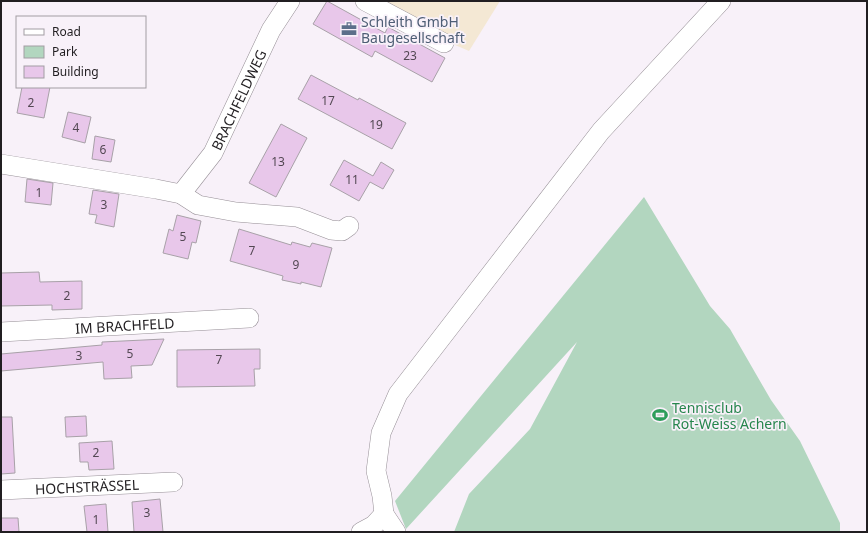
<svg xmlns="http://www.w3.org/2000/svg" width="868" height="533" font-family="'Noto Sans',sans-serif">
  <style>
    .industrial { fill: #f4e8d4 }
    .green { fill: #b2d6bf }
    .building { fill: #e8c7ea; stroke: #a8a1a8 }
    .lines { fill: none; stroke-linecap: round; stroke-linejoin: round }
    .minor-casing { stroke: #968f96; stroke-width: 20 }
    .minor { stroke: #fff; stroke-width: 19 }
    .labels { text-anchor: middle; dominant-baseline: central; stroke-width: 3.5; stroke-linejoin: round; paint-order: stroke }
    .number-label { font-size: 12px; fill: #534853 }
    .service-label { font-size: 14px; fill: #4e5e75; stroke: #f8f1f9; text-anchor: start }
    .street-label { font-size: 14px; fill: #211e21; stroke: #f8f1f9 }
    .leisure-label { font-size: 14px; fill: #27864d; stroke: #f8f1f9; text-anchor: start }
  </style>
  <rect width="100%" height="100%" fill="#f8f1f9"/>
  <polygon class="industrial" points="353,1 500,1 469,51"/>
  <polygon class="green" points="644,197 710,306 730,329 771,400 800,441 840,523 840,532 454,532 469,494 530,429 577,342 406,529 395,501"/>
  <g class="building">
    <polygon points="327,1 385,33 388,27 445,58 432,82 375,51 372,57 313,24"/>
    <polygon points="311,75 358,100 359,98 406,123 392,149 298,99"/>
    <polygon points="22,87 50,87 44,118 17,113"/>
    <polygon points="68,112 91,117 85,143 62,137"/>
    <polygon points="281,124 307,138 276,197 249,183"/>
    <polygon points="95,136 115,140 111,162 92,159"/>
    <polygon points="344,160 373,176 381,162 394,170 383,189 370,182 359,201 330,185"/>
    <polygon points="27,179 53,183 51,205 25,202"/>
    <polygon points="93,190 119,194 114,227 95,223 97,215 89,214"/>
    <polygon points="177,215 201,221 196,243 192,242 188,259 163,253 169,229 173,231"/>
    <polygon points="239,229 291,245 292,242 310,247 312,243 332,248 321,287 301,282 301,284 282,280 283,276 230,261"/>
    <polygon points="39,272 40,282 82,281 82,309 52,310 52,305 1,306 1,273"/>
    <polygon points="164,339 152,365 131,366 132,378 104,379 103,362 1,371 1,354 102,345 102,342"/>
    <polygon points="260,349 260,369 254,369 255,386 177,387 177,350"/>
    <polygon points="86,416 87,436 66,437 65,417"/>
    <polygon points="1,417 12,417 15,473 1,474"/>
    <polygon points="112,441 114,469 89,470 88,462 80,462 79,443"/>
    <polygon points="160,499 163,532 134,532 132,502"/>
    <polygon points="106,504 108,532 87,532 84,506"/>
    <polygon points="1,518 18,518 19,532 1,532"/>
  </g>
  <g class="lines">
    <defs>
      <g id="minor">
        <polyline points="365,1 444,43"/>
        <polyline points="1,164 156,189 181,194 198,205 236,212 297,217 331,230 342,231 349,226"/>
        <path id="s1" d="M181,194L213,153L271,30L290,1"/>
        <path id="s2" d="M1,332L249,318"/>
        <path id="s3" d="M1,490L173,482"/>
        <polyline points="361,532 374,525 384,514"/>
        <polyline points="396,532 384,514 382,496 376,471 381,433 398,394 601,131 721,1"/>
      </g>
    </defs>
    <use href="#minor" class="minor-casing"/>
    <use href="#minor" class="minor"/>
  </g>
  <defs>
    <symbol id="office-bare" viewBox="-9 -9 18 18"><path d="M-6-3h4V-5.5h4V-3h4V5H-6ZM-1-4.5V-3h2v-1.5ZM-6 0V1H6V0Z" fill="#5c6f8a" stroke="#f8f1f9" stroke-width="2.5" paint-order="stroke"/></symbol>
    <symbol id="stadium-bare" viewBox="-9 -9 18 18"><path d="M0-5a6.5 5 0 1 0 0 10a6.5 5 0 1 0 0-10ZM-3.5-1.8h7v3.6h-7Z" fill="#2e9e5b" stroke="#f8f1f9" stroke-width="2.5" paint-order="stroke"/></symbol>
  </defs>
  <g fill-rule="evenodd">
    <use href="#office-bare" x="338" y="18" width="22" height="22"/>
    <use href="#stadium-bare" x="649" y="404" width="22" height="22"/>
  </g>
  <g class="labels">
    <g class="number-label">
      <text x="410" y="55">23</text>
      <text x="328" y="100">17</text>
      <text x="31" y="102">2</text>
      <text x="376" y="124">19</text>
      <text x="76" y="127">4</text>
      <text x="103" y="149">6</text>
      <text x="278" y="161">13</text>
      <text x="352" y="179">11</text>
      <text x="39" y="192">1</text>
      <text x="104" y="204">3</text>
      <text x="183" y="236">5</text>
      <text x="252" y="250">7</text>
      <text x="296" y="264">9</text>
      <text x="67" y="295">2</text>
      <text x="130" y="353">5</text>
      <text x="79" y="355">3</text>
      <text x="219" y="359">7</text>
      <text x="96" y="452">2</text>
      <text x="147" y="512">3</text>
      <text x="96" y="519">1</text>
    </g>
    <g class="service-label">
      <text x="361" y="21">Schleith GmbH<tspan x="361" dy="16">Baugesellschaft</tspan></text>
    </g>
    <g class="street-label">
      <text stroke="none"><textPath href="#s1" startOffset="111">BRACHFELDWEG</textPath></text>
      <text stroke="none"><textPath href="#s2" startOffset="124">IM BRACHFELD</textPath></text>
      <text stroke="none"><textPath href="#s3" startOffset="86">HOCHSTRÄSSEL</textPath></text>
    </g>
    <g class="leisure-label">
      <text x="672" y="407">Tennisclub<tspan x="672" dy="16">Rot-Weiss Achern</tspan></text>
    </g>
  </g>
  <rect width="868" height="533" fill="none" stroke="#211e21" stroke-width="4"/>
  <rect x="16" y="16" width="130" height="72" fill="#f8f1f9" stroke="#a29da3"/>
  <rect x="24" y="29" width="20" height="6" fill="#ffffff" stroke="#a29da3"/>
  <text x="52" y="36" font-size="12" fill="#211e21">Road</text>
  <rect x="24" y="46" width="20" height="12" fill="#b2d6bf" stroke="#a29da3"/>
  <text x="52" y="56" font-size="12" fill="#211e21">Park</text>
  <rect x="24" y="66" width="20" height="12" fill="#e8c7ea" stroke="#a29da3"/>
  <text x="52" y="76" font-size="12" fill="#211e21">Building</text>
</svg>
